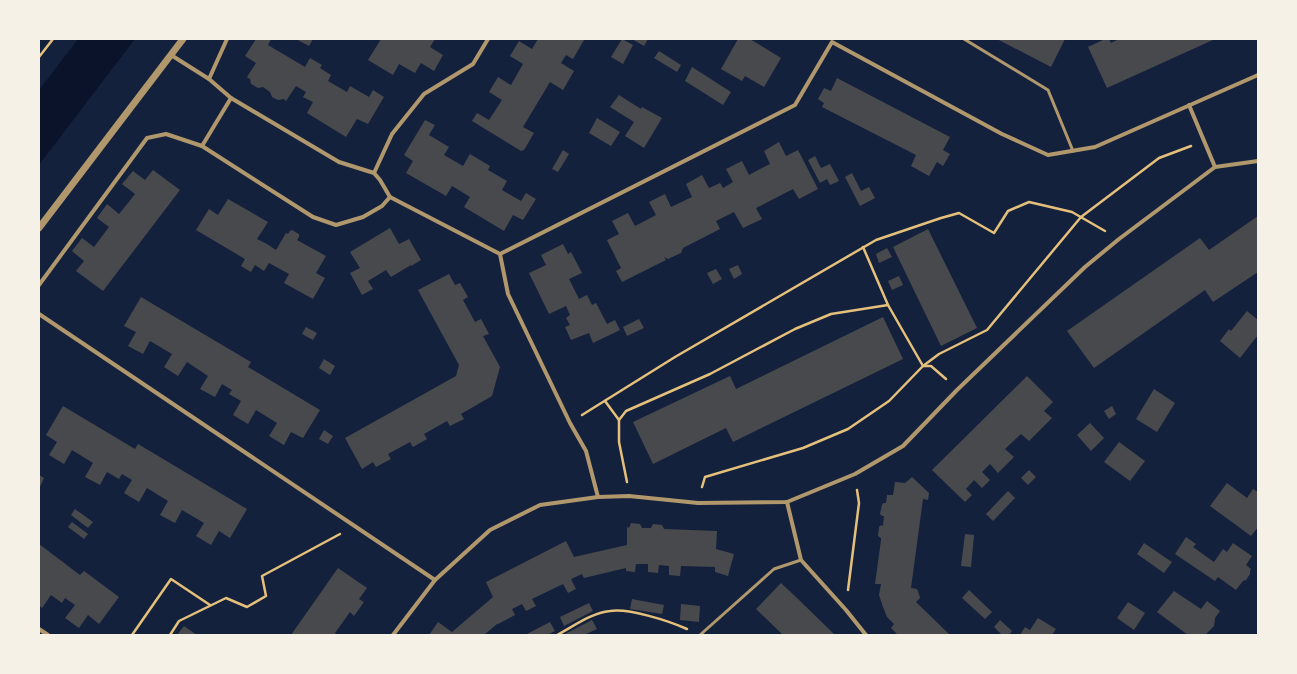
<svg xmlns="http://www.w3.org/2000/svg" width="1297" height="674" font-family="'Roboto Condensed',sans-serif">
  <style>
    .water { fill: #0b132b }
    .building { fill: #48494c }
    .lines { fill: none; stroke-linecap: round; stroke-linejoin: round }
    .path { stroke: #e5c07b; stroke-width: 2.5 }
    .service { stroke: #b1986c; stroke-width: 3 }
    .minor { stroke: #b1986c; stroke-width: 4 }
    .tertiary { stroke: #b1986c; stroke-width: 7 }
  </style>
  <rect width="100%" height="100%" fill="#14213d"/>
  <polygon class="water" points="78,39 135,39 39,165 39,90"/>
  <g class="building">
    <polygon points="256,39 271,39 268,45 305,67 310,58 322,65 320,68 331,75 328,81 347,92 350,86 369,97 373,90 384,97 368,124 357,119 346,137 307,113 313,102 303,97 306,92 296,86 286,101 284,99 278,100 272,97 270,92 263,87 258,88 251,84 250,79 247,77 256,63 245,56"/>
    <polygon points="296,39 313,39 309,46"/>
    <polygon points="381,39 435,39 430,47 443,55 434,71 421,63 415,73 399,64 393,75 368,60"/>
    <polygon points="538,39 581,39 584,40 573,59 566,55 561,63 574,71 563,90 550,82 523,127 534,133 524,150 521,151 472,121 477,113 489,120 502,100 489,92 498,77 511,85 523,64 510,56 519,41 532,49"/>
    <polygon points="622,39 633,45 623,64 611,57"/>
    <polygon points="632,39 648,39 644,46"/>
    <polygon points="738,39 750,39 781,58 764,87 745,76 742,81 721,69"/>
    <polygon points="997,39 1065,39 1051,67"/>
    <polygon points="1105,39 1109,39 1111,43 1119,39 1215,39 1107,88 1088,47"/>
    <polygon points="659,51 681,65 677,72 654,58"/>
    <polygon points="692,67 731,92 723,105 685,81"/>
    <polygon points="837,78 950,137 943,150 950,154 943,166 937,162 929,176 911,166 916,155 822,107 824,103 818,99 824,88 831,91"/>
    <polygon points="619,95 641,109 642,107 662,118 644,148 625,136 634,122 610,107"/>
    <polygon points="597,118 620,132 611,146 589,133"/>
    <polygon points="425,120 435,125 429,135 449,147 444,155 463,166 470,154 490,166 488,170 507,181 502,190 521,201 526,193 536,199 523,220 513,215 504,231 464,207 470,197 462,192 452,186 446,196 406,173 413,161 404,155"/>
    <polygon points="779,142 786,156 798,150 818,189 799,199 793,189 756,208 762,219 743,228 734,212 716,221 720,229 683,248 681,253 668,259 664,257 666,260 622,282 616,271 621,268 607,240 619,234 612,221 628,213 635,226 656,215 649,202 665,194 671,207 692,197 686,184 702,175 709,188 720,183 723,188 733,182 726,169 742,161 749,175 760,169 770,164 764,151"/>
    <polygon points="563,150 569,154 558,172 552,169"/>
    <polygon points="815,156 821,168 830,164 839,181 830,185 827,179 820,183 808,160"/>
    <polygon points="153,170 180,190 103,291 76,271 84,261 72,251 82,238 94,247 109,227 97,218 107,204 119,214 128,203 135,194 122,184 133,171 145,180"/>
    <polygon points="852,173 861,191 869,187 875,198 860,206 845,177"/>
    <polygon points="228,199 268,222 257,239 267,244 276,250 286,233 288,234 290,231 292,230 299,234 299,237 297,240 326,256 316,273 325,278 313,299 284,283 289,274 269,263 264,271 255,265 251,272 241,266 245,259 196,230 209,209 218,215"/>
    <polygon points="1258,216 1258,272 1213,302 1205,290 1094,368 1067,331 1200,238 1209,250"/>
    <polygon points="390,228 399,244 409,239 421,260 411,266 411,265 391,277 386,270 368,281 373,289 362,295 350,273 360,268 350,252"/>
    <polygon points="928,229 977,328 941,346 893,247"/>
    <polygon points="563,244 568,254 571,252 582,273 569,279 579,299 587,295 592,305 596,303 607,324 615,320 620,330 593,343 589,333 571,340 565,327 570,325 566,318 570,315 566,306 549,314 529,273 546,265 541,255"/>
    <polygon points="887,248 892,257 879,263 876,254"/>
    <polygon points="738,265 742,274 734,279 729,269"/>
    <polygon points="716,269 722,279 713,284 707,273"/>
    <polygon points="449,274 455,285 460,283 468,297 463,300 475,322 481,319 489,334 483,336 500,367 492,396 461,414 464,419 450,426 447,421 424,434 427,439 413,447 410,442 388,454 391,459 376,467 373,462 362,469 345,438 456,376 459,365 418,290"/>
    <polygon points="899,276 903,285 892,290 888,281"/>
    <polygon points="141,297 251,362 248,367 320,410 303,438 291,432 284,445 269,436 277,423 256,410 248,424 233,415 241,401 229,394 232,390 222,384 215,397 200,389 208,376 187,362 178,376 164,367 172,354 150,341 143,354 128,346 136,332 124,326"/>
    <polygon points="1247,311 1258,320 1258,335 1240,358 1220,341 1229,329 1231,331"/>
    <polygon points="883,317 903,359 733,442 726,428 653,464 633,422 730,376 736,389"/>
    <polygon points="639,319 644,328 627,336 623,327"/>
    <polygon points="306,327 317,333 313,340 302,334"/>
    <polygon points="324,359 335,366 330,375 319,368"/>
    <polygon points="1027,376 1053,402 1044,411 1052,418 1029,441 1021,434 1005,449 1014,457 998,473 990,464 982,472 990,480 982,488 974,480 966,489 972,495 965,502 932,470"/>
    <polygon points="1154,389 1175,403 1157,432 1136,419"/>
    <polygon points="63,406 135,449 138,444 247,509 230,538 219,531 211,545 196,536 204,523 182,510 175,523 160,515 168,501 147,488 139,502 124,493 132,480 122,474 119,479 107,472 100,485 85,477 93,463 72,450 64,464 49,455 57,442 46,435"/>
    <polygon points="1112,406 1116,414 1109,419 1104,411"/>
    <polygon points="1090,423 1104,438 1091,451 1077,435"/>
    <polygon points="324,430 333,436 328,444 319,439"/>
    <polygon points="1119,442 1145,461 1130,481 1104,462"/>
    <polygon points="1029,470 1036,477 1028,485 1021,478"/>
    <polygon points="39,475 44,478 39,489"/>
    <polygon points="912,477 929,493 928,500 923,499 911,588 917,589 919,594 920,598 916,602 950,635 898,635 891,628 894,624 887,617 883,607 879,595 881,584 875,584 881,540 881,538 878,536 879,527 881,525 883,526 884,516 882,516 880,514 882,505 883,503 886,503 887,495 893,495 895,482 905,483"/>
    <polygon points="1227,483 1247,498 1253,489 1258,492 1258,527 1251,536 1210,506"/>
    <polygon points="1008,491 1015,498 993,521 986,514"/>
    <polygon points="75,509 93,522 88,528 71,515"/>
    <polygon points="72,522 88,534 84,539 68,527"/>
    <polygon points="631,523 640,524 642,528 651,528 653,524 662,525 664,529 717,531 716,549 734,554 728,576 715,572 715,567 681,566 680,576 669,575 669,566 659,565 658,573 648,572 648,564 636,564 635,572 626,571 626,568 584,578 582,574 571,579 576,589 568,593 563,584 532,599 536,606 526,611 522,604 512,609 515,615 498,624 497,624 484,635 429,635 438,622 452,632 493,597 486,582 566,541 574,557 627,545 627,527 629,528"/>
    <polygon points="965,534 974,535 971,567 961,566"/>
    <polygon points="1186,537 1196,544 1193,547 1214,562 1223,549 1227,552 1233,543 1252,556 1246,565 1251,569 1250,571 1250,574 1246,580 1243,581 1236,590 1218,577 1215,581 1175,554"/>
    <polygon points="1144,543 1172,562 1164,573 1137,554"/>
    <polygon points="39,544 80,575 84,571 119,597 99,624 88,615 79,628 65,618 75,605 65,598 62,603 51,595 42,608 39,605"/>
    <polygon points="338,568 367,588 359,599 364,602 354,616 350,612 335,633 337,635 291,635"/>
    <polygon points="781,583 797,598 835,635 783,635 756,609"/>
    <polygon points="969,590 992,612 985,619 962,598"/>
    <polygon points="1174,591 1201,609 1207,601 1220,611 1215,618 1215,619 1214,626 1205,635 1188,635 1157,612"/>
    <polygon points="632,599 664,605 662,614 630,609"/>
    <polygon points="1128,602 1145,613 1134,630 1117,618"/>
    <polygon points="589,603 593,611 564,626 560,617"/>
    <polygon points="681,604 700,606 699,622 680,620"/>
    <polygon points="1038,618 1056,629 1052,635 1020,635 1025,627 1030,630"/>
    <polygon points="592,620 597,629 584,635 563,635"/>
    <polygon points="1000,620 1012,631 1009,635 1002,635 994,627"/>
    <polygon points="550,622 555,631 547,635 525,635"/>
    <polygon points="184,626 197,635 177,635"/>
  </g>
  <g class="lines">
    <g class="path">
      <polyline points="39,57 53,39"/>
      <polyline points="863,247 888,305"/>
      <polyline points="605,401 619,420"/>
      <polyline points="582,415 675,357 876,240 941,218 959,213 994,233 1008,211 1029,202 1072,212 1105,231"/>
      <polyline points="627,482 619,442 619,420 626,411 710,374 795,329 831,314 888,305 923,366 931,366 946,379"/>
      <polyline points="702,487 705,477 803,448 848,429 889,401 923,366 939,354 987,330 1081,217 1159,158 1191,146"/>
      <polyline points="848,590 859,503 857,490"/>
      <polyline points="132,635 171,579 210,605"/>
      <polyline points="170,635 179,621 226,598 247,607 266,596 262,576 340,534"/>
      <path d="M557,635C574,626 591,613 610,611C629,608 669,621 687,629"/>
    </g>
    <g class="service">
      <polyline points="964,39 1048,90 1073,151"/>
      <polyline points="700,635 774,569 801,560"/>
    </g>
    <g class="minor">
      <polyline points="171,55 209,79 231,98 339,162 374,173 380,180 390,197 500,254 508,294 570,423 586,451 598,497"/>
      <polyline points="209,79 227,39"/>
      <polyline points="1189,105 1215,167"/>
      <polyline points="202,146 313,217 336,225 363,217 382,206 390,197"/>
      <polyline points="374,173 392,134 424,94 473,64 488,39"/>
      <polyline points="500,254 795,105 832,42 1002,134 1048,155 1095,147 1258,75"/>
      <polyline points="39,285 147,138 166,134 202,146 231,98"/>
      <polyline points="39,314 435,580"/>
      <polyline points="787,502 801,560 846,610 866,635"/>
      <polyline points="39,629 48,635"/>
      <polyline points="393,635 435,580 490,530 540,505 598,497 629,496 698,503 787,502 855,474 903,446 957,390 1085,267 1119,239 1215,167 1258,161"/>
    </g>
    <polyline class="tertiary" points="39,228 183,39"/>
  </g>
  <rect width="1297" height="674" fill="none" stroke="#f6f1e7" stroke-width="80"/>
</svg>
